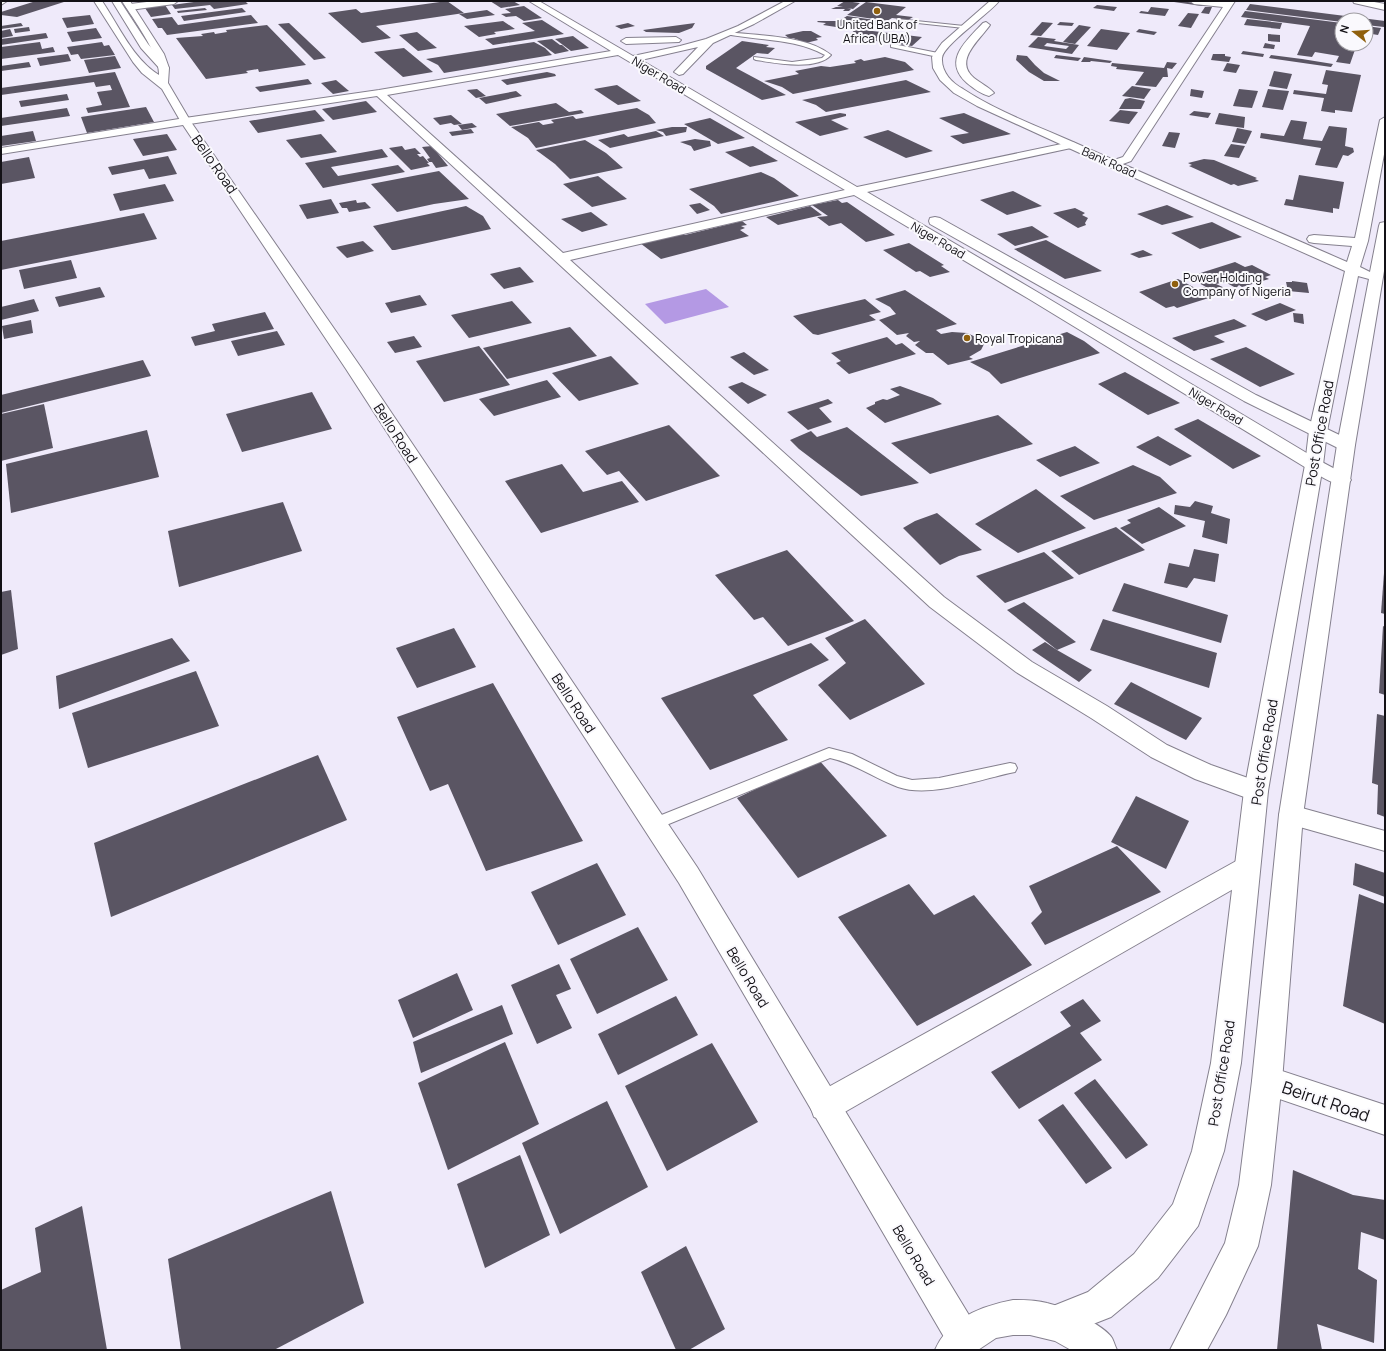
<svg xmlns="http://www.w3.org/2000/svg" width="1386" height="1351" font-family="Manrope,sans-serif">
  <style>
    .water { fill: #b499e4 }
    .building { fill: #5a5563; fill-rule: evenodd }
    .lines { fill: none; stroke-linecap: round; stroke-linejoin: round }
    .service-casing { stroke: #85808e; stroke-width: 2 }
    .minor-casing { stroke: #85808e; stroke-width: 2 }
    .tertiary-casing { stroke: #85808e; stroke-width: 2 }
    .primary-casing { stroke: #85808e; stroke-width: 2 }
    .trunk-casing { stroke: #85808e; stroke-width: 2 }
    .service { fill: #fff; fill-rule: evenodd }
    .minor { fill: #fff; fill-rule: evenodd }
    .tertiary { fill: #fff; fill-rule: evenodd }
    .primary { fill: #fff; fill-rule: evenodd }
    .trunk { fill: #fff; fill-rule: evenodd }
    .poi-dot { fill: #90600d; stroke: #faf9fd; stroke-width: 1.5 }
    .labels { text-anchor: middle; dominant-baseline: central; stroke-width: 4; stroke-linejoin: round; paint-order: stroke }
    .far-poi-label { font-size: 12px; fill: #131116; stroke: #faf9fd; text-anchor: start }
    .far-street-label { font-size: 12px; fill: #131116; stroke: #faf9fd }
    .street-label { font-size: 14px; fill: #131116; stroke: #faf9fd }
    .near-street-label { font-size: 17px; fill: #131116; stroke: #faf9fd }
  </style>
  <rect width="100%" height="100%" fill="#efeafa"/>
  <polygon class="water" points="706,289 729,307 665,324 645,304"/>
  <g class="building">
    <polygon points="36,1 67,1 17,17 1,15 1,12"/>
    <polygon points="201,1 245,1 248,4 214,9 210,5 175,9 172,5"/>
    <polygon points="447,1 464,13 376,26 391,38 362,43 328,13 356,9 361,13"/>
    <polygon points="490,1 513,1 520,5 501,8"/>
    <polygon points="845,1 860,3 853,9 847,8 851,9 849,11 843,11 845,9 831,9 836,7 843,7 837,6"/>
    <polygon points="1167,1 1179,1 1205,4 1202,6"/>
    <polygon points="866,2 906,7 896,15 913,17 908,20 892,18 887,21 847,15"/>
    <polygon points="1250,4 1385,21 1385,25 1384,27 1366,25 1366,20 1342,20 1342,22 1246,10"/>
    <polygon points="165,5 171,14 151,17 145,8"/>
    <polygon points="1097,5 1117,7 1114,11 1093,8"/>
    <polygon points="524,6 542,18 524,21 516,16 506,17 501,14 511,13 505,9"/>
    <polygon points="1151,7 1169,9 1165,16 1139,13 1141,11 1148,12"/>
    <polygon points="1205,7 1212,7 1209,14 1201,13"/>
    <polygon points="205,8 207,10 178,13 177,11"/>
    <polygon points="242,8 246,12 184,21 181,16"/>
    <polygon points="487,10 495,15 467,19 459,14"/>
    <polygon points="1245,11 1342,23 1342,44 1357,44 1350,64 1336,62 1339,56 1315,52 1312,57 1297,55 1310,26 1241,17"/>
    <polygon points="1188,13 1199,14 1191,28 1178,26"/>
    <polygon points="90,15 94,24 67,28 62,18"/>
    <polygon points="251,15 258,23 167,35 162,28 158,28 152,19 172,17 178,25"/>
    <polygon points="847,16 882,21 876,25 858,23 857,24 866,26 864,28 853,27 849,29 823,25 826,23 817,22 818,21 839,21"/>
    <polygon points="1247,19 1282,23 1280,29 1244,25"/>
    <polygon points="542,20 564,34 493,45 485,39 535,31 522,23"/>
    <polygon points="503,21 515,29 494,32 496,34 479,37 464,26"/>
    <polygon points="1042,22 1053,23 1041,36 1030,35"/>
    <polygon points="1060,22 1074,23 1072,26 1057,25"/>
    <polygon points="21,23 23,26 1,29 1,26"/>
    <polygon points="289,23 326,58 314,60 278,24"/>
    <polygon points="628,23 635,26 621,29 615,26"/>
    <polygon points="695,23 692,28 679,33 646,32 643,30"/>
    <polygon points="267,25 306,65 259,72 258,69 246,71 248,73 206,79 176,38 203,36 201,34 214,32 215,34 227,32 226,30"/>
    <polygon points="1079,25 1091,27 1075,44 1063,42"/>
    <polygon points="1366,26 1381,28 1378,35 1366,33"/>
    <polygon points="29,27 30,31 15,33 14,29"/>
    <polygon points="96,28 102,38 72,42 67,32"/>
    <polygon points="10,29 13,36 1,38 1,31"/>
    <polygon points="856,29 922,37 912,46 847,37"/>
    <polygon points="1101,29 1130,33 1117,50 1087,46"/>
    <polygon points="1139,29 1157,32 1154,35 1136,32"/>
    <polygon points="803,31 811,31 822,37 816,38 818,40 806,43 793,38 790,39 785,35"/>
    <polygon points="417,32 437,48 418,51 399,35"/>
    <polygon points="46,33 48,38 1,45 1,39"/>
    <polygon points="1268,34 1280,35 1280,42 1268,41"/>
    <polygon points="573,36 589,48 571,51 555,39"/>
    <path d="M1038,37L1056,39L1054,41L1079,45L1072,54L1028,47ZM1047,43L1069,46L1066,49L1044,46Z"/>
    <polygon points="552,39 560,45 562,45 569,51 555,54 537,41"/>
    <polygon points="742,41 769,45 766,47 775,48 768,54 757,53 736,68 786,95 762,100 706,69 706,66"/>
    <polygon points="40,42 42,49 53,47 55,52 1,59 1,47"/>
    <polygon points="102,42 104,46 109,45 115,55 81,59 78,54 71,55 67,47"/>
    <polygon points="534,42 545,48 552,55 444,73 438,65 426,59"/>
    <polygon points="1265,43 1275,45 1274,49 1263,48"/>
    <polygon points="404,48 433,72 403,77 374,52"/>
    <polygon points="1243,51 1264,54 1263,57 1241,54"/>
    <polygon points="68,54 71,61 40,66 37,58"/>
    <polygon points="1213,54 1225,54 1225,56 1231,57 1229,62 1211,60"/>
    <polygon points="1017,55 1027,56 1035,65 1044,73 1060,81 1044,81 1029,72 1016,60"/>
    <polygon points="1056,55 1081,58 1078,61 1054,58"/>
    <polygon points="1271,55 1302,59 1333,64 1331,67 1269,58"/>
    <polygon points="115,56 121,68 89,73 84,60"/>
    <polygon points="885,57 905,62 914,70 793,94 782,87 764,81 799,74 795,71 821,66 830,67 856,63 854,61 861,59 864,61"/>
    <polygon points="1084,57 1112,61 1110,63 1091,61 1090,62 1081,62"/>
    <polygon points="29,62 31,67 1,71 1,66"/>
    <polygon points="1167,62 1177,63 1172,69 1167,68 1168,77 1163,77 1156,87 1135,85 1144,72 1116,69 1117,67 1111,66 1112,63 1164,68"/>
    <polygon points="1227,63 1240,65 1236,73 1223,71"/>
    <polygon points="1326,70 1361,75 1352,112 1335,110 1335,113 1321,111 1324,98 1293,94 1294,90 1326,94 1328,85 1322,84"/>
    <polygon points="1274,71 1292,74 1287,89 1269,86"/>
    <polygon points="115,72 130,107 88,113 86,108 102,105 97,92 112,90 110,85 96,87 94,82 1,95 1,88"/>
    <polygon points="547,72 555,74 556,76 507,85 501,80"/>
    <polygon points="308,79 312,84 260,92 255,87"/>
    <polygon points="336,80 349,91 333,94 321,83"/>
    <polygon points="906,80 931,92 826,112 816,105 802,100"/>
    <polygon points="617,85 641,101 618,105 594,89"/>
    <polygon points="1132,86 1151,89 1144,99 1122,96"/>
    <polygon points="477,89 486,96 476,98 467,90"/>
    <polygon points="1191,89 1204,91 1202,98 1190,96"/>
    <polygon points="1239,89 1258,91 1252,108 1233,106"/>
    <polygon points="1268,89 1289,91 1283,110 1262,107"/>
    <polygon points="516,91 522,96 486,104 479,98"/>
    <polygon points="67,94 69,100 21,107 19,101"/>
    <polygon points="1130,98 1145,101 1141,109 1119,109 1125,99"/>
    <polygon points="366,101 377,112 333,120 322,109"/>
    <polygon points="556,103 569,112 581,110 584,113 510,126 496,114"/>
    <polygon points="146,107 154,122 87,133 81,117"/>
    <polygon points="67,108 70,116 1,126 1,118"/>
    <polygon points="637,108 649,115 656,123 536,148 528,138 511,127 539,122 543,125 554,123 551,120 573,116 576,119"/>
    <polygon points="315,110 325,121 258,133 249,121"/>
    <polygon points="1120,110 1138,112 1129,124 1109,121"/>
    <polygon points="1194,111 1211,113 1208,118 1189,115"/>
    <polygon points="840,113 846,114 846,116 831,120 849,129 820,136 795,122"/>
    <polygon points="964,113 1011,134 963,144 950,136 969,133 939,118"/>
    <polygon points="1219,113 1245,117 1244,128 1215,124"/>
    <polygon points="451,115 462,124 454,125 451,123 440,125 433,118"/>
    <polygon points="710,118 745,138 718,144 684,124"/>
    <polygon points="1291,120 1307,122 1303,139 1322,141 1329,126 1347,128 1345,146 1353,148 1354,152 1348,156 1343,155 1337,168 1315,165 1321,148 1260,138 1261,133 1284,136"/>
    <polygon points="472,123 477,127 462,130 458,125"/>
    <polygon points="672,127 687,127 686,132 666,136 663,132 656,130"/>
    <polygon points="1237,128 1252,131 1246,144 1232,142"/>
    <polygon points="471,129 474,133 452,136 449,132"/>
    <polygon points="888,130 933,151 906,158 863,137"/>
    <polygon points="33,131 36,141 1,146 1,136"/>
    <polygon points="656,131 664,136 610,148 598,140 624,134 628,137"/>
    <polygon points="1169,132 1180,133 1175,148 1162,146"/>
    <polygon points="167,134 177,150 143,156 133,139"/>
    <polygon points="321,134 337,152 301,158 286,140"/>
    <polygon points="695,139 710,141 711,146 694,151 691,146 680,142"/>
    <polygon points="585,140 606,153 623,168 570,179 555,164 536,150"/>
    <polygon points="1231,144 1245,146 1239,158 1224,156"/>
    <polygon points="402,146 405,150 415,148 421,154 417,154 420,157 423,156 429,163 427,163 430,166 411,170 389,148"/>
    <polygon points="432,146 448,166 436,168 432,162 429,162 427,159 430,158 422,147"/>
    <polygon points="753,146 778,161 750,167 725,152"/>
    <polygon points="382,149 388,157 331,167 338,176 398,165 405,172 323,188 305,163"/>
    <polygon points="168,156 177,174 149,179 144,169 112,175 108,167"/>
    <polygon points="29,157 35,178 1,184 1,162"/>
    <polygon points="1204,159 1214,160 1257,178 1255,179 1259,181 1238,186 1234,184 1231,185 1189,166 1192,165 1188,163"/>
    <polygon points="439,171 469,199 434,204 397,212 371,184"/>
    <polygon points="761,172 774,178 799,196 721,214 714,206 689,189"/>
    <polygon points="1299,175 1344,182 1339,209 1333,208 1333,213 1284,205 1286,199 1293,200"/>
    <polygon points="598,176 627,199 592,207 563,184"/>
    <polygon points="165,184 174,201 120,211 113,194"/>
    <polygon points="1013,191 1042,206 1007,215 980,200"/>
    <polygon points="331,199 339,213 307,219 299,205"/>
    <polygon points="356,200 357,203 365,202 371,208 349,212 347,208 342,208 339,203"/>
    <polygon points="838,200 842,203 847,202 895,235 866,242 841,223 829,226 817,217 828,216 812,205"/>
    <polygon points="700,203 710,210 697,214 689,205"/>
    <polygon points="1167,205 1194,217 1162,225 1137,214"/>
    <polygon points="466,206 483,216 491,229 395,250 392,250 373,226"/>
    <polygon points="810,206 822,215 778,225 766,217"/>
    <polygon points="1075,208 1085,213 1082,215 1088,218 1085,223 1086,225 1078,228 1053,213"/>
    <polygon points="591,212 608,225 582,232 561,219"/>
    <polygon points="144,213 157,239 1,270 1,241"/>
    <polygon points="742,221 747,225 741,226 745,228 740,230 749,236 661,259 640,243 681,233 685,235"/>
    <polygon points="1212,222 1242,237 1200,249 1171,233"/>
    <polygon points="1032,226 1049,237 1015,246 997,234"/>
    <polygon points="1046,240 1102,271 1065,279 1014,249"/>
    <polygon points="363,241 374,251 347,258 336,247"/>
    <polygon points="909,243 944,265 941,266 950,272 930,277 920,271 916,272 883,250"/>
    <polygon points="1143,250 1153,255 1139,258 1130,254"/>
    <polygon points="71,260 77,278 24,289 19,270"/>
    <polygon points="1235,262 1245,267 1252,265 1271,275 1265,277 1269,279 1242,287 1239,285 1236,288 1225,282 1216,284 1227,289 1230,288 1234,290 1177,308 1174,306 1166,308 1139,292 1178,279 1197,289 1206,287 1188,277"/>
    <polygon points="520,267 534,282 504,289 490,274"/>
    <polygon points="1292,281 1307,283 1309,293 1288,291 1286,282 1292,282"/>
    <polygon points="100,287 105,297 59,307 55,297"/>
    <polygon points="905,290 957,324 936,330 941,334 952,332 967,333 978,338 984,344 981,350 969,357 973,359 948,365 933,353 926,353 915,345 920,341 914,342 906,336 909,333 897,335 879,320 896,314 890,307 875,299"/>
    <polygon points="420,295 427,305 391,313 385,303"/>
    <polygon points="34,299 39,311 1,320 1,307"/>
    <polygon points="865,299 881,312 869,315 876,320 818,335 813,334 793,316"/>
    <polygon points="512,301 532,323 469,338 451,315"/>
    <polygon points="1280,303 1296,310 1266,321 1251,314"/>
    <polygon points="265,312 274,329 195,346 191,337 215,331 212,324"/>
    <polygon points="1293,313 1303,314 1304,324 1294,322"/>
    <polygon points="1234,319 1247,326 1214,336 1225,342 1194,351 1172,338"/>
    <polygon points="31,320 33,333 4,339 2,326"/>
    <polygon points="570,327 597,356 507,379 483,348"/>
    <polygon points="277,331 285,345 238,356 231,341"/>
    <polygon points="1067,332 1084,341 1100,353 1001,384 989,372 970,362"/>
    <polygon points="414,336 422,347 395,353 387,342"/>
    <polygon points="887,337 896,345 902,343 916,354 849,374 836,363 841,361 831,353"/>
    <polygon points="479,346 510,385 444,402 416,361"/>
    <polygon points="1246,347 1295,374 1260,387 1210,359"/>
    <polygon points="744,352 769,370 754,375 730,357"/>
    <polygon points="611,356 639,384 579,401 552,373"/>
    <polygon points="143,360 151,376 1,413 1,395"/>
    <polygon points="1125,372 1180,403 1148,415 1098,384"/>
    <polygon points="547,380 561,397 494,416 479,399"/>
    <polygon points="742,382 767,395 748,404 728,387"/>
    <polygon points="900,386 933,398 942,404 885,423 866,408 875,404 875,402 883,399 887,400 900,395 890,389"/>
    <polygon points="312,392 332,429 242,452 226,414"/>
    <polygon points="828,399 833,403 819,408 832,422 808,430 787,412"/>
    <polygon points="44,404 53,448 1,461 1,414"/>
    <polygon points="998,415 1033,444 930,474 891,443"/>
    <polygon points="1198,419 1261,456 1233,469 1174,429"/>
    <polygon points="669,425 720,476 646,501 619,471 607,475 585,451"/>
    <polygon points="847,427 919,483 861,496 799,449 790,440 811,431 817,437"/>
    <polygon points="147,430 159,477 11,513 6,464"/>
    <polygon points="1158,436 1192,456 1170,466 1136,447"/>
    <polygon points="1075,446 1100,463 1060,477 1036,460"/>
    <polygon points="562,464 583,492 622,481 639,502 541,533 505,481"/>
    <polygon points="1133,465 1160,477 1177,493 1094,520 1060,496"/>
    <polygon points="1036,489 1086,528 1018,553 975,524"/>
    <polygon points="1195,501 1213,506 1211,513 1230,519 1227,544 1202,537 1205,521 1174,514 1175,505 1190,507"/>
    <polygon points="283,502 302,551 179,587 168,531"/>
    <polygon points="1159,507 1186,526 1142,544 1120,528 1131,523 1127,520"/>
    <polygon points="937,513 982,550 959,556 940,565 903,528 915,521"/>
    <polygon points="1116,527 1145,550 1079,575 1051,551"/>
    <polygon points="1194,549 1219,554 1215,582 1194,578 1187,588 1164,583 1169,563 1189,567"/>
    <polygon points="787,550 854,621 788,646 763,617 754,620 715,575"/>
    <polygon points="1044,552 1074,578 1005,603 976,576"/>
    <polygon points="1384,573 1385,573 1385,614 1381,613"/>
    <polygon points="1124,583 1228,615 1221,643 1112,611"/>
    <polygon points="11,590 18,649 1,655 1,592"/>
    <polygon points="1024,602 1076,642 1057,650 1007,610"/>
    <polygon points="865,619 925,684 850,720 818,685 846,663 825,638"/>
    <polygon points="1103,619 1217,653 1209,688 1090,650"/>
    <polygon points="1383,626 1385,627 1385,695 1379,693"/>
    <polygon points="454,628 476,667 417,688 396,648"/>
    <polygon points="172,638 190,661 59,709 56,676"/>
    <polygon points="1045,642 1057,650 1092,670 1079,682 1032,650"/>
    <polygon points="811,643 829,660 753,695 788,740 710,770 661,698"/>
    <polygon points="196,671 219,726 88,768 72,713"/>
    <polygon points="1131,682 1202,718 1186,740 1114,704"/>
    <polygon points="493,683 583,841 486,871 448,784 430,791 397,717"/>
    <polygon points="1377,714 1385,716 1385,817 1377,814 1378,785 1372,783"/>
    <polygon points="318,755 347,820 111,917 94,843"/>
    <polygon points="818,759 887,836 798,878 737,798"/>
    <polygon points="1136,796 1189,821 1166,869 1111,842"/>
    <polygon points="1117,846 1161,892 1045,945 1031,923 1042,912 1029,886"/>
    <polygon points="597,863 626,915 558,945 531,892"/>
    <polygon points="1355,863 1385,873 1385,897 1353,885"/>
    <polygon points="909,884 934,915 974,895 1032,965 917,1026 838,917"/>
    <polygon points="1359,894 1385,904 1385,1024 1343,1006"/>
    <polygon points="638,927 668,980 597,1014 570,959"/>
    <polygon points="559,964 571,989 556,995 572,1028 537,1044 511,985"/>
    <polygon points="457,973 473,1010 413,1038 398,1000"/>
    <polygon points="676,996 698,1035 618,1075 598,1034"/>
    <polygon points="1083,999 1101,1021 1080,1033 1102,1060 1019,1109 991,1072 1071,1026 1060,1012"/>
    <polygon points="502,1005 513,1034 421,1073 413,1042"/>
    <polygon points="505,1042 539,1124 448,1170 418,1083"/>
    <polygon points="712,1043 758,1122 667,1171 625,1086"/>
    <polygon points="1095,1079 1148,1145 1126,1159 1074,1093"/>
    <polygon points="607,1101 648,1187 560,1234 522,1143"/>
    <polygon points="1063,1104 1112,1168 1086,1184 1038,1120"/>
    <polygon points="520,1155 550,1235 485,1268 457,1184"/>
    <polygon points="1293,1170 1353,1195 1385,1200 1385,1240 1361,1232 1358,1269 1377,1280 1374,1343 1317,1324 1322,1350 1277,1350"/>
    <polygon points="331,1191 364,1303 274,1350 181,1350 168,1259"/>
    <polygon points="82,1206 107,1350 1,1350 1,1290 41,1272 35,1228"/>
    <polygon points="686,1246 725,1329 689,1350 676,1350 641,1272"/>
  </g>
  <g class="lines">
    <defs>
      <g id="service">
        <polygon points="897,19 964,26 966,27 964,28 899,21"/>
        <path d="M728,32C758,36 807,35 831,55C817,71 775,63 756,60L754,59V57L792,62L822,58L825,55C794,38 760,41 726,34V33Z"/>
        <polygon points="893,44 938,53 941,55 938,57 891,47 891,45"/>
        <path d="M829,748L852,754L897,776L912,780L939,778L1010,763L1015,764L1017,768L1015,772L1010,773C978,780 930,798 898,787C874,778 854,763 830,758L659,828L654,829L649,828L647,824L649,820Z"/>
      </g>
      <g id="minor">
        <polygon points="155,1 178,1 174,4 130,10 126,7 130,4"/>
        <path d="M529,1H539L633,56L680,46L706,39L738,26L785,1H795L754,24L713,43L683,74L679,75L674,72L698,47L641,60L857,187L1071,142L1075,143L1077,145L1075,147L1071,148L867,192L1039,293L1320,461L1348,476L1351,480L1348,484C1334,487 1320,475 1308,469L1029,299L854,195L570,260L944,597L1032,662L1107,706L1167,745L1211,765L1265,784L1268,791L1265,798L1256,801L1247,798L1195,779L1151,757L1091,718L1016,672L930,607L377,96L183,125L1,154V148L185,118L379,90L611,51ZM618,55L845,190L563,253L387,95Z"/>
        <polygon points="1190,1 1235,1 1131,161 1112,168 1108,166 1106,164 1108,162 1123,157 1223,7 1194,4"/>
        <polygon points="676,37 681,40 679,42 626,44 621,41 626,38"/>
        <polygon points="935,217 940,218 1256,395 1352,441 1355,445 1352,449 1346,450 1340,449 1244,401 930,224 929,221 930,218"/>
        <polygon points="1291,805 1385,831 1385,851 1282,822 1279,815 1282,808"/>
        <polygon points="1247,857 1256,860 1260,868 1256,876 836,1117 825,1121 814,1117 810,1106 814,1095 1238,860"/>
        <polygon points="1267,1066 1385,1105 1385,1135 1256,1091 1252,1081 1256,1071"/>
      </g>
      <g id="tertiary">
        <path d="M94,1H102C119,26 133,59 159,75C160,54 133,19 122,1H130L164,54L169,68L168,83L191,122L362,369L697,867L975,1325L981,1337L975,1349H951L679,883L346,369L181,122L162,89L142,73L133,62Z"/>
        <path d="M990,1H999C989,14 943,45 942,58C941,72 952,83 963,89C998,112 1042,128 1080,145C1169,185 1258,223 1347,262L1352,246L1314,243L1309,242L1307,239L1309,236L1314,235L1355,238L1380,120L1385,117V149L1368,241L1360,267L1370,272L1379,226L1380,223L1385,222V265L1355,445L1303,815L1282,1081L1271,1185L1258,1246L1226,1315L1207,1350H1170L1225,1243L1239,1185L1252,1081L1279,815L1337,445L1369,279L1358,276L1327,431L1323,465L1268,791L1241,1063L1224,1151L1198,1226L1158,1278L1111,1317L1055,1339L1043,1334L1038,1322L1043,1310L1088,1292L1134,1254L1173,1204L1192,1151L1211,1063L1244,791L1305,465L1309,431L1345,271L1108,166L977,106L954,93L940,80L933,68L932,57L942,43Z"/>
        <path d="M986,22L990,25C980,40 953,60 974,78C980,83 989,87 994,93L989,96C981,94 973,88 967,83C942,61 966,41 983,23Z"/>
      </g>
      <g id="primary">
        <polygon points="1,1 7,1 1,5"/>
        <polygon points="112,1 120,1 148,44 169,68 167,70 161,70 141,48"/>
        <polygon points="1353,1 1369,1 1385,4 1385,10 1354,3"/>
      </g>
      <path id="trunk" d="M1013,1300C1024,1300 1036,1300 1047,1303C1064,1307 1103,1324 1112,1338C1114,1342 1115,1346 1117,1350H1071L1055,1341L1030,1335H1013L996,1338L978,1350H935C948,1319 981,1306 1013,1300Z"/>
    </defs>
    <use href="#service" class="service-casing"/>
    <use href="#minor" class="minor-casing"/>
    <use href="#tertiary" class="tertiary-casing"/>
    <use href="#primary" class="primary-casing"/>
    <use href="#trunk" class="trunk-casing"/>
    <use href="#service" class="service"/>
    <use href="#minor" class="minor"/>
    <use href="#tertiary" class="tertiary"/>
    <use href="#primary" class="primary"/>
    <use href="#trunk" class="trunk"/>
  </g>
  <g class="poi-dot">
    <circle cx="877" cy="11" r="4"/>
    <circle cx="1175" cy="284" r="4"/>
    <circle cx="967" cy="338" r="4"/>
  </g>
  <g class="labels">
    <g class="far-poi-label">
      <text x="877" y="24" text-anchor="middle">United Bank of<tspan x="877" dy="14">Africa (UBA)</tspan></text>
      <text x="1183" y="277">Power Holding<tspan x="1183" dy="14">Company of Nigeria</tspan></text>
      <text x="975" y="338">Royal Tropicana</text>
    </g>
    <g class="far-street-label">
      <text transform="translate(659 75) rotate(31)">Niger Road</text>
      <text transform="translate(1109 162) rotate(24)">Bank Road</text>
      <text transform="translate(938 240) rotate(30)">Niger Road</text>
      <text transform="translate(1216 406) rotate(31)">Niger Road</text>
    </g>
    <g class="street-label">
      <text transform="translate(215 164) rotate(55)">Bello Road</text>
      <text transform="translate(396 433) rotate(57)">Bello Road</text>
      <text transform="translate(1319 433) rotate(-80)">Post Office Road</text>
      <text transform="translate(574 703) rotate(57)">Bello Road</text>
      <text transform="translate(1264 752) rotate(-81)">Post Office Road</text>
      <text transform="translate(748 977) rotate(59)">Bello Road</text>
      <text transform="translate(1221 1073) rotate(-81)">Post Office Road</text>
      <text transform="translate(914 1255) rotate(59)">Bello Road</text>
    </g>
    <g class="near-street-label">
      <text transform="translate(1326 1101) rotate(19)">Beirut Road</text>
    </g>
  </g>
  <rect width="1386" height="1351" fill="none" stroke="#131116" stroke-width="4"/>
  <g transform="translate(1354 32) rotate(287)"><circle r="19" fill="#faf9fd" stroke="#9e9ca1"/>
  <path d="M0-3L7 15L0 10L-7 15Z" fill="#90600d"/>
  <text y="-6" font-size="11" font-weight="bold" text-anchor="middle" fill="#131116">N</text>
  </g>
</svg>
